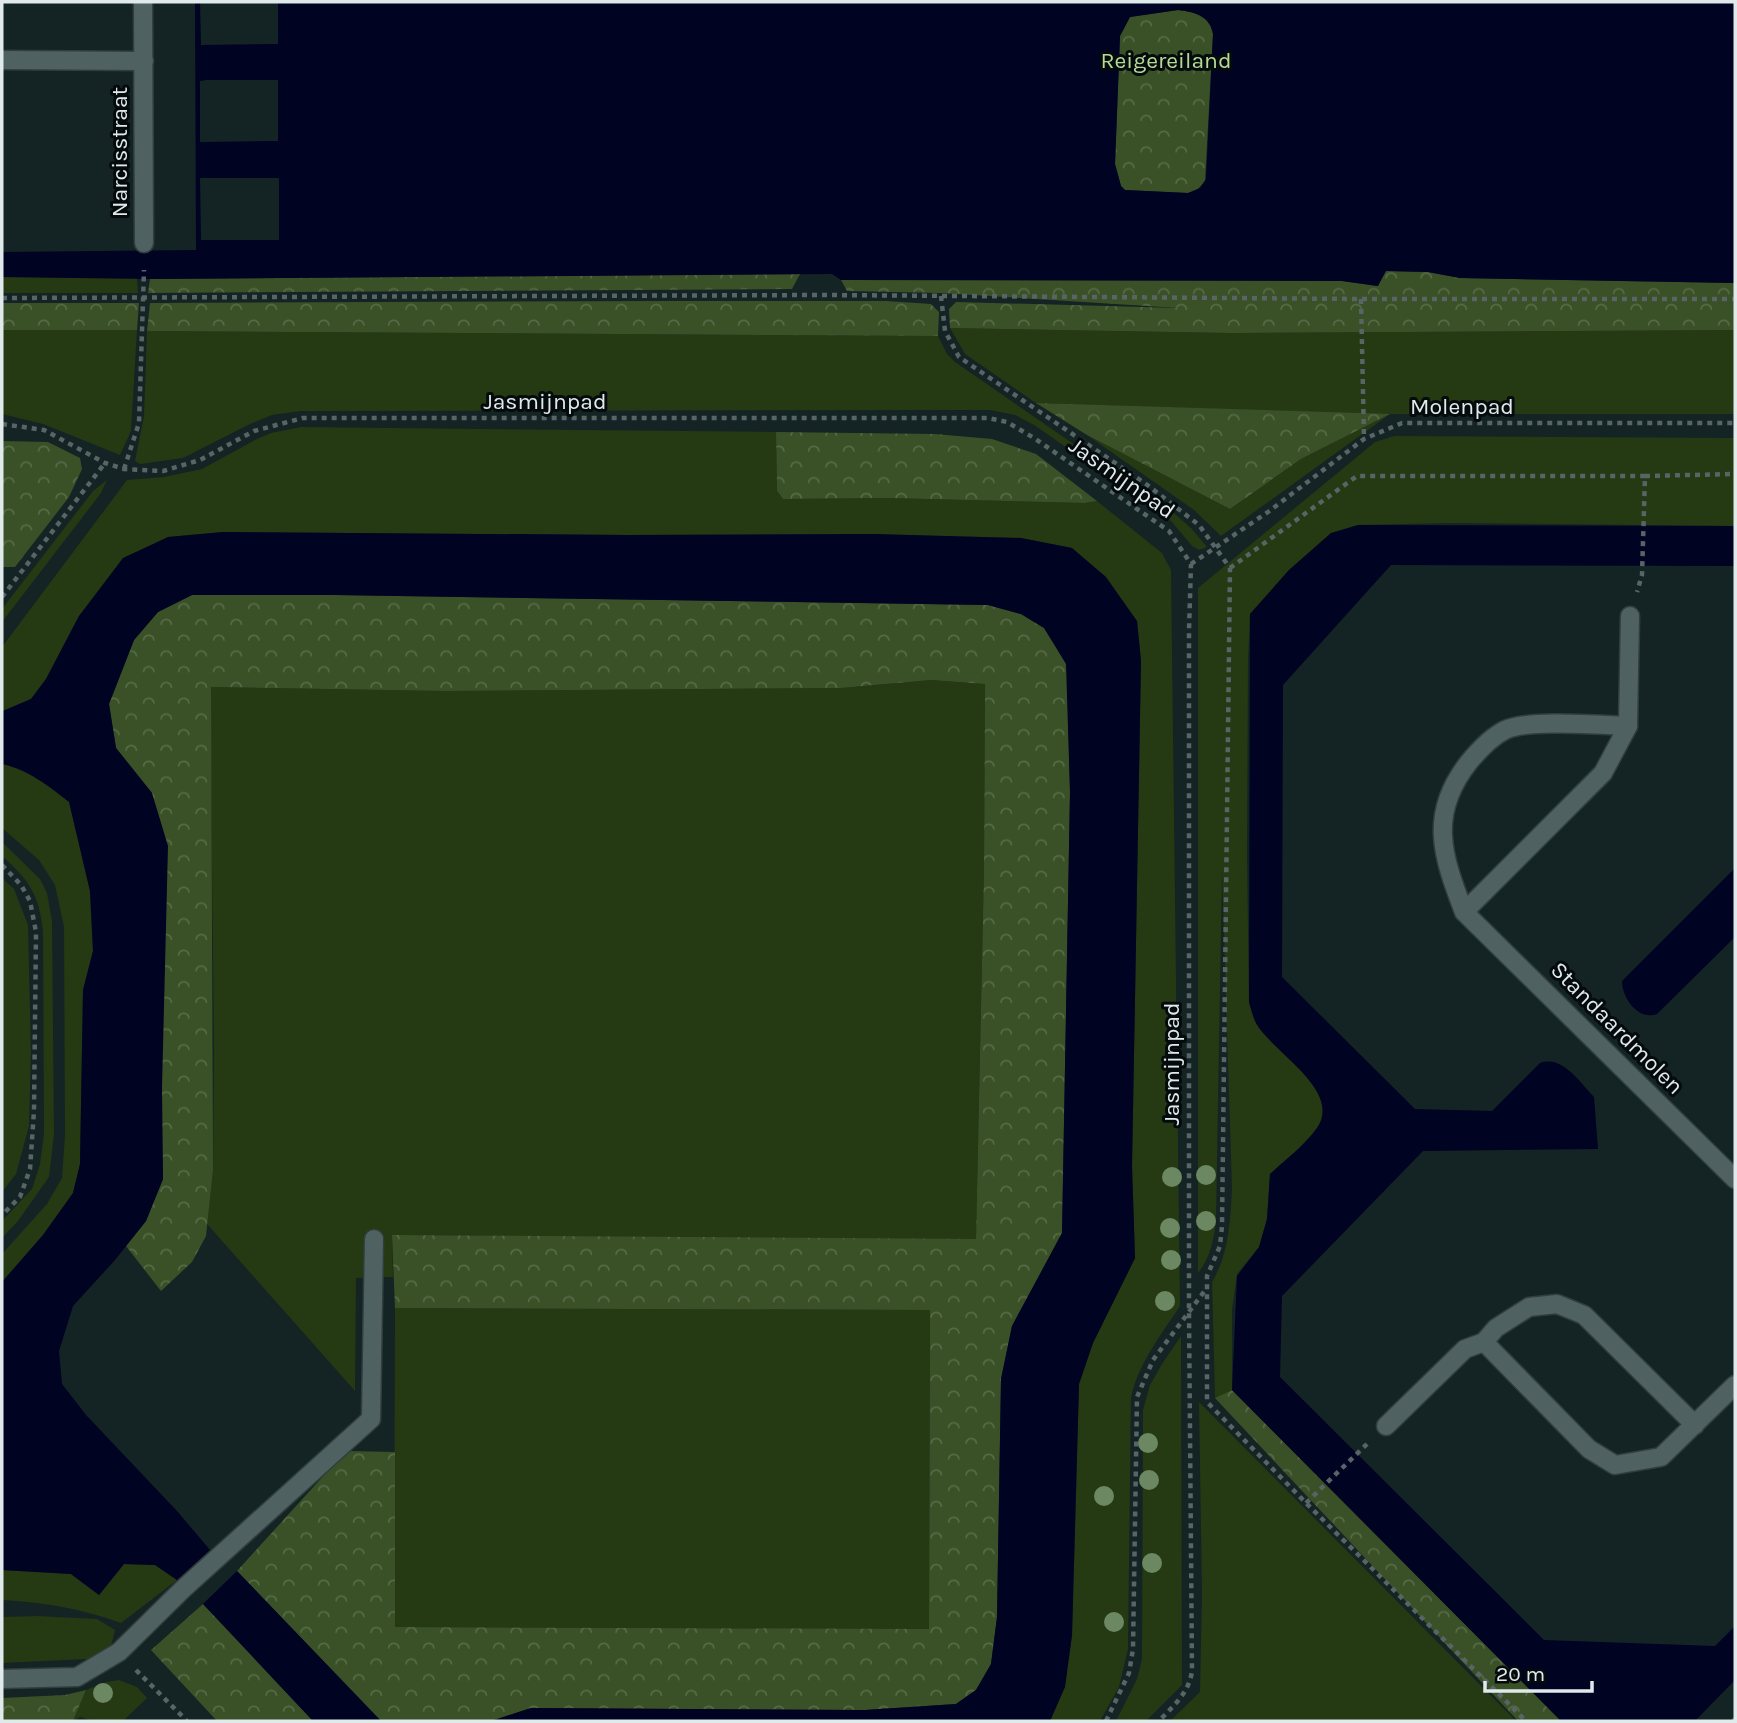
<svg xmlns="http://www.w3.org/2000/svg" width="1737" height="1723" font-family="Karla,sans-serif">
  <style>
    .green { fill: #253913 }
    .forest { fill: url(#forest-crowns) }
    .water { fill: #010323; fill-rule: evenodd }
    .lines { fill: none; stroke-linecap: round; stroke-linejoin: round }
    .minor-casing { stroke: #323e3e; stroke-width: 21 }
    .path { stroke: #586566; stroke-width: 4.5; stroke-dasharray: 5 5; stroke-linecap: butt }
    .minor { stroke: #4f6161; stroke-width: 18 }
    .tree { fill: #6b8863 }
    .labels { text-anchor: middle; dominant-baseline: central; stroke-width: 6; stroke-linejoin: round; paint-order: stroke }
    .park-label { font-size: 23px; fill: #b3db97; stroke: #050b0c }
    .street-label { font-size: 23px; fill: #e1eaeb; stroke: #050b0c }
  </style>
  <defs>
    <pattern id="forest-crowns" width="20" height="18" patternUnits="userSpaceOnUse" patternTransform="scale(1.75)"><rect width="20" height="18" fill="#3a5127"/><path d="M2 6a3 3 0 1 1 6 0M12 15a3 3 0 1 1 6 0" fill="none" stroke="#566a46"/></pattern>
  </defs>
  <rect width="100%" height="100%" fill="#142324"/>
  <g class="green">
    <polygon points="2,277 137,278 138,293 2,293"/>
    <polygon points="950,328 1233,333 1735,330 1735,414 1390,414 1221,536 1194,510 1087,435 1230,509 1301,459 1388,415 1036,403 965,354"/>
    <polygon points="2,330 137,330 131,431 120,455 43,424 2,414"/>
    <polygon points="147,331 938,336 947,354 955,362 1175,514 1191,528 1207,547 1199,550 1192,546 1172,522 1151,506 1034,425 1015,415 990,410 301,411 272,415 250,424 183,458 140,464 135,461 144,416"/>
    <path d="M301,427L776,432L777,491L783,499L888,498L1085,503L1097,501L1162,553L1171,570L1180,1306C1161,1335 1138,1364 1131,1398L1128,1649L1119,1687L1100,1721H1050L1065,1686L1072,1635L1079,1384L1093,1343L1135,1258L1132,1166L1141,660L1137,621L1072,548L1021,538L872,534L626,535L223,532L168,537L79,616L46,679L31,699L2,711V647L127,480L164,477L202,469L257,439L271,433Z"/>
    <path d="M1394,436L1735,438V526L1449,523L1358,525L1331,534L1289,570L1250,614L1248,662L1247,855L1249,1002C1251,1008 1253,1017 1256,1023C1272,1052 1343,1090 1317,1128C1306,1144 1284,1161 1270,1174L1267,1219L1259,1247L1237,1274L1232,1310V1390L1215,1398L1212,1282C1229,1253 1230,1222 1232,1189L1222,872L1216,1223C1213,1242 1210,1258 1198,1273V588L1375,442Z"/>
    <polygon points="107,480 101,493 2,622 2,609 93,491"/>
    <polygon points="931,680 985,684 984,870 976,1240 392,1235 393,1277 356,1278 355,1391 207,1224 213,1170 214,1048 210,687 446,691 841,688"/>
    <path d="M2,764C27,769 48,786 69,801L90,891L93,951L83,990L80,1164L73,1193L43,1235L2,1282V1254L47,1204L62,1178L65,1134L64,927L55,885L39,860L2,828Z"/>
    <path d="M2,842L40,879L47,893L52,921L54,1134L49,1177L18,1221L2,1238V1221L32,1189L40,1164L44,1134L43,931C39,894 29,880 2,856Z"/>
    <polygon points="2,878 14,889 28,925 31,1053 29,1126 16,1174 2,1192"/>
    <polygon points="395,1308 930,1310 929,1629 394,1627"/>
    <polygon points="1181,1336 1182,1685 1146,1721 1116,1721 1137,1679 1142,1659 1143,1410 1150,1385 1162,1364"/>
    <polygon points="1199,1402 1516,1721 1170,1721 1200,1692 1202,1594"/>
    <path d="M124,1564L155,1565L177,1580L121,1623C82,1609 43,1602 2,1600V1570L71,1574L99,1595Z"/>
    <polygon points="37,1616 97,1619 115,1630 108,1658 2,1663 2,1617"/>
    <polygon points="119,1680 137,1687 147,1698 123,1721 93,1721 80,1717 73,1721 86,1690 106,1682"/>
  </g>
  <g class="forest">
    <path d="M1178,10C1195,12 1210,16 1213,34L1205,181L1196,191L1188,193L1125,190L1121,186L1115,164L1120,36L1130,17Z"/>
    <polygon points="1386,271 1428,272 1460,278 1735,283 1735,330 1232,333 950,328 949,309 956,302 1179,308 941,293 847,291 841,280 1342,281 1377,286"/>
    <polygon points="800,274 792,289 148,293 150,279"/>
    <polygon points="669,301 886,301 931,304 939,312 938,336 147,331 150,303"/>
    <polygon points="2,303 139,303 137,330 2,330"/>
    <polygon points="1036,403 1390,414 1301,459 1230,509 1087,435"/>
    <polygon points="776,432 935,434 992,439 1036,454 1097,501 1085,503 888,498 783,499 777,491"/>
    <polygon points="2,441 48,442 80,458 82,469 69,497 15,567 2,567"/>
    <polygon points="192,595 334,595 988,605 1021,614 1044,628 1067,664 1070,792 1062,1233 1012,1326 1001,1379 997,1617 991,1664 976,1690 956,1704 865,1710 531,1708 491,1721 381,1721 237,1571 346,1451 395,1452 395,1627 929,1629 930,1310 395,1308 392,1235 976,1239 984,870 985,684 931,680 841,688 446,691 211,687 213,1170 206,1236 192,1262 161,1291 126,1246 146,1221 163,1179 152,793 116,748 109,704 134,640 158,612"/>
    <polygon points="1232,1390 1561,1721 1518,1721 1215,1398"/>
    <polygon points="203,1604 313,1721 217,1721 151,1650"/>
    <polygon points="86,1690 73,1721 2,1721 2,1698 65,1695"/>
  </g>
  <g class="water">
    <path d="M195,2H200L201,45L278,44V2H1735V283L1460,278L1428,272L1386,271L1378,286L1342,281L841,280L832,274L150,279L2,277V252L196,250ZM1178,10C1195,12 1210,16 1213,34L1206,179L1200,188L1188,193L1125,190L1121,186L1115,164L1120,36L1130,17ZM206,80H278V141L200,142V81ZM200,178H279V240H201Z"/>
    <path d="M1358,525L1735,526V566L1391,565L1283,685L1282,977L1415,1109L1492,1111L1540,1063C1563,1055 1580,1083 1594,1097L1598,1149L1423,1151L1282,1296L1280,1377L1544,1640L1715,1646L1735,1626V1680L1695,1721H1561L1232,1390L1237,1276L1259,1247L1267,1219L1270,1174C1284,1161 1306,1144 1317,1128C1343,1090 1272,1052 1256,1023C1253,1017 1251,1009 1249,1002L1250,614L1289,570L1331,533Z"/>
    <path d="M223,532L626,535L872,534L1021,538L1072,548L1106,577L1137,621L1141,661L1132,1166L1135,1258L1093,1343L1079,1384L1072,1635L1065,1687L1050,1721H491L531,1708L865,1710L956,1704L976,1690L991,1664L997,1617L1001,1379L1012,1326L1062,1233L1070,792L1066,664L1044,628L1021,614L988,605L334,595H192L158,612L134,640L109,704L116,748L152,793L168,846L162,1087L163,1179L146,1221L115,1260L73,1306L59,1351L62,1384L86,1415L177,1511L210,1550L177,1580L155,1565L124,1564L99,1595L71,1574L2,1570V1282L43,1235L73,1193L80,1164L83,990L93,951L90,891L69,802C49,786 27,769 2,764L3,711L31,699L46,679L79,616L123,558L168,537Z"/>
    <path d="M1735,868V937L1657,1014C1638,1021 1622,998 1622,981Z"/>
    <polygon points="237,1571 381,1721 313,1721 203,1604"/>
  </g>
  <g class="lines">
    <defs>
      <g id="minor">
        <polyline points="143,2 144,243"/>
        <polyline points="2,60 144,61"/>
        <path d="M1628,726C1601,725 1527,719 1505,730C1491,737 1479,750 1469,762C1428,814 1442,855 1464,912L1735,1179"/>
        <polyline points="1464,912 1603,773 1628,726 1630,616"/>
        <polyline points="1695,1425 1584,1315 1557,1304 1529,1307 1496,1328 1484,1342 1589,1449 1615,1465 1661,1457 1735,1385"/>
        <polyline points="1386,1426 1465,1349 1484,1342"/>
        <polyline points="2,1679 77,1677 119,1652 183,1589 371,1419 374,1239"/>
      </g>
    </defs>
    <use href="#minor" class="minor-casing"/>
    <g class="path">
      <polyline points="941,296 945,331 959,357 1146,484 1199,525 1230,568 1222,1226 1220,1246 1207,1276 1207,1402 1306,1503 1526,1721"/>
      <polyline points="2,298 823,295 1361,299 1735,299"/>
      <polyline points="1361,299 1364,438"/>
      <path d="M2,424L44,430L105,463L124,469L163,471L200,460L254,431L303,418H988L1007,422L1034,438L1169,531L1191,564L1189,631V1311L1192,1671C1189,1693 1174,1705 1159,1721"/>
      <polyline points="124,469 139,423 144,270"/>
      <polyline points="1645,476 1735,474"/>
      <polyline points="1191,564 1268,512 1364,439 1402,423 1735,423"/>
      <polyline points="1230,568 1357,476 1645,476 1642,575 1637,592"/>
      <polyline points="2,597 105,463"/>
      <polyline points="2,865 21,885 30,901 36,932 34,1111 30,1169 20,1197 2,1215"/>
      <polyline points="1306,1503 1367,1444"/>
      <polyline points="136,1670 187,1721"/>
      <polyline points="1106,1721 1129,1673 1133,1649 1137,1397 1153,1360 1206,1289"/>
      <polyline points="1733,1721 1735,1719"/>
    </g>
    <use href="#minor" class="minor"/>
  </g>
  <g class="tree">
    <circle cx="1206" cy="1175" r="10"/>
    <circle cx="1172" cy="1177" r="10"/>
    <circle cx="1206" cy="1221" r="10"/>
    <circle cx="1170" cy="1228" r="10"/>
    <circle cx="1171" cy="1260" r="10"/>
    <circle cx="1165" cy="1301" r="10"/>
    <circle cx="1148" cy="1443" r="10"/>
    <circle cx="1149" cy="1480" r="10"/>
    <circle cx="1104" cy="1496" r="10"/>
    <circle cx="1152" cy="1563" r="10"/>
    <circle cx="1114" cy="1622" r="10"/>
    <circle cx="103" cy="1693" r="10"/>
  </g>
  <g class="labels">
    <g class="park-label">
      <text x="1166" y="60">Reigereiland</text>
    </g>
    <g class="street-label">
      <text transform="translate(119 152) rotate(-90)">Narcisstraat</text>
      <text x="545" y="401">Jasmijnpad</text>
      <text x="1462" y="406">Molenpad</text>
      <text transform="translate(1122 478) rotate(35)">Jasmijnpad</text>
      <text transform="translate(1617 1028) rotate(45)">Standaardmolen</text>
      <text transform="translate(1171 1064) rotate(-90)">Jasmijnpad</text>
    </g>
  </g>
  <rect width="1737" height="1723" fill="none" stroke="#e1eaeb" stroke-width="7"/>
  <path d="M1485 1681v10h107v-10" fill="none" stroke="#e1eaeb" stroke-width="3.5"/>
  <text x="1496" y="1681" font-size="21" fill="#e1eaeb" stroke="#050b0c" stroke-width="5" paint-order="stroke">20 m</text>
</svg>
